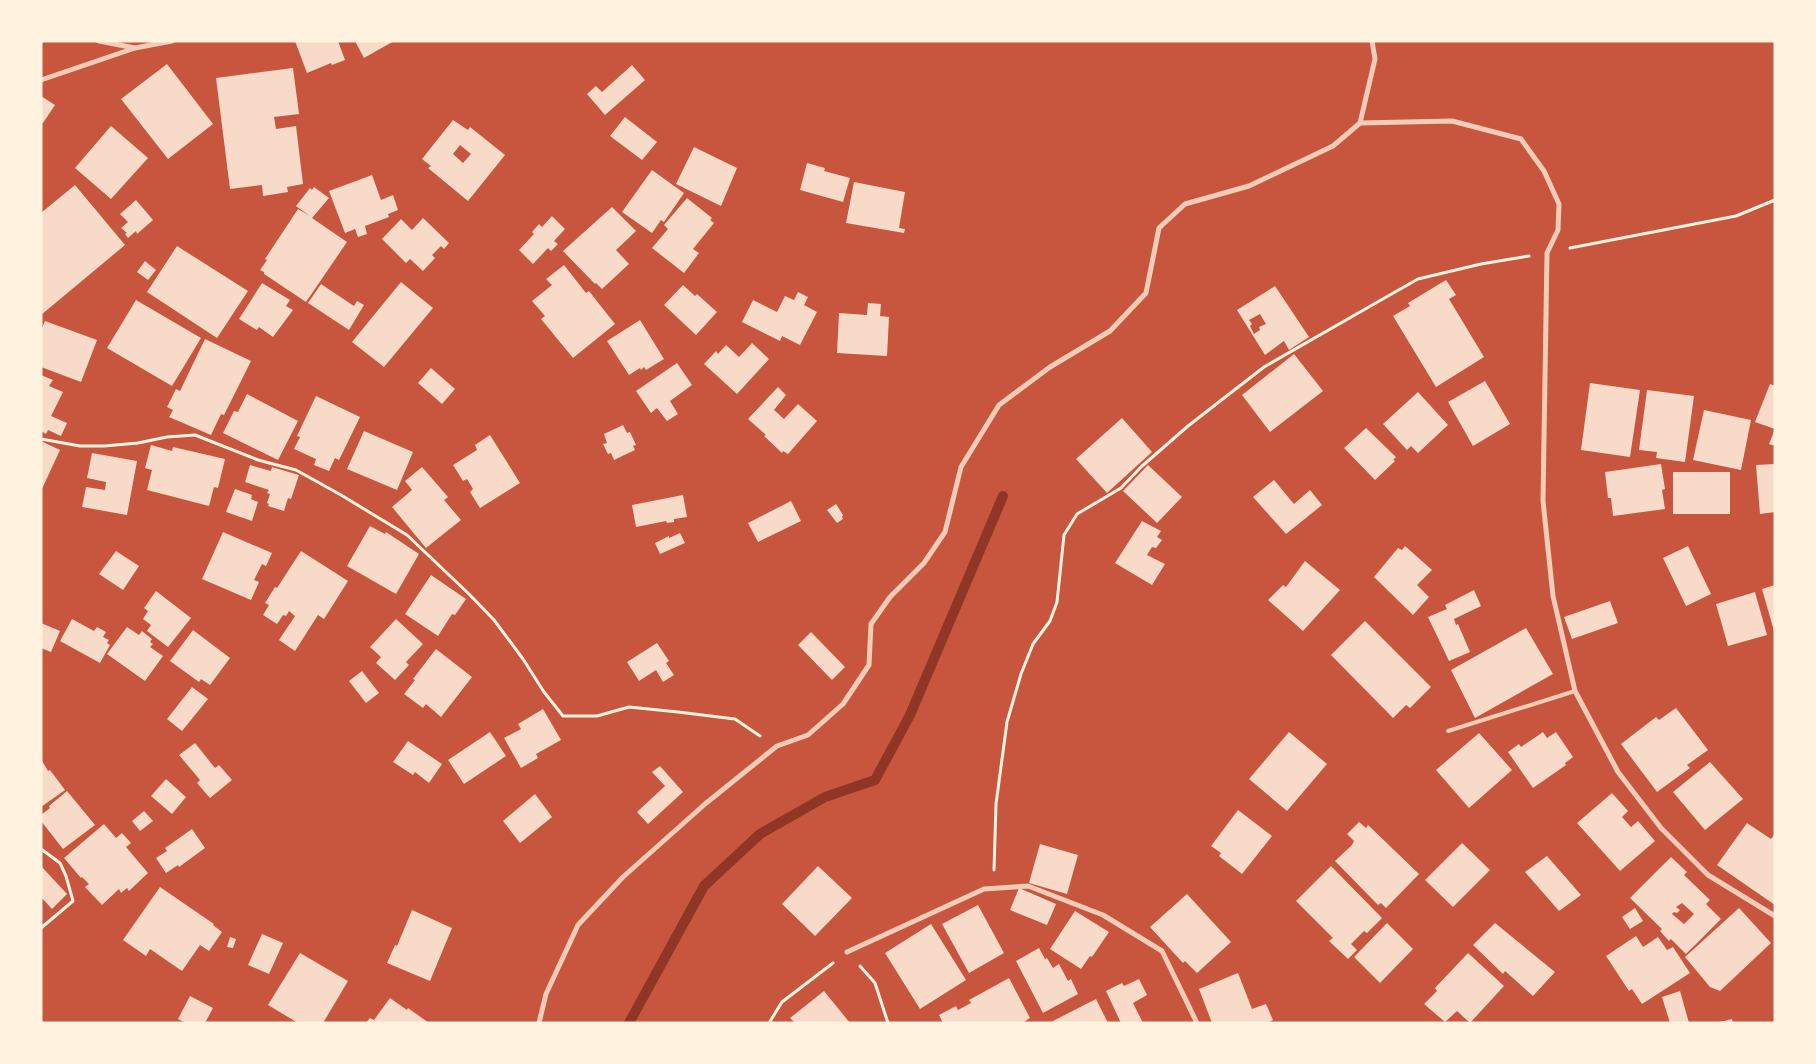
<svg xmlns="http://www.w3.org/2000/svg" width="1816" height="1064" font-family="Figtree,sans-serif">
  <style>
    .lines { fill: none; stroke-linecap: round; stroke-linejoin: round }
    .stream { stroke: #8f3625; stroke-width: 10 }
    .building { fill: #f7dbc8; fill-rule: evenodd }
    .path { stroke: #fff3e0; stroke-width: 3 }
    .service { stroke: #f1ccb7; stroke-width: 4 }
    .minor { stroke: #f1ccb7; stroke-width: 5 }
  </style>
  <rect width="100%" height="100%" fill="#c8553d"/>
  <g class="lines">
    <polyline class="stream" points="629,1023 704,886 760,834 825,797 875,780 910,715 1003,496"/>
  </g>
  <g class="building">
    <polygon points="295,41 338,41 345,60 332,65 331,63 307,73"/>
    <polygon points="355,41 394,41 364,58"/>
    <polygon points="167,64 213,124 168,159 121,99"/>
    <polygon points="632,65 645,80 605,115 587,94 596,86 602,92"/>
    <polygon points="293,68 299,114 274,117 276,129 296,126 303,184 287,187 288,192 263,196 262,185 230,189 216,78"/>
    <polygon points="41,96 55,105 43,123 41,122"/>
    <polygon points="625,117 657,142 642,160 610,136"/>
    <path d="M453,120L468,130L470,127L505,155L468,201L428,168L431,166L422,159ZM460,145L471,154L463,163L453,154Z"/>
    <polygon points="111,126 148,158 111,199 75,168"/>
    <polygon points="694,147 737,168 721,206 676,184"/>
    <polygon points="807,163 825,168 824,171 850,178 843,202 800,190"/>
    <polygon points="652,170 684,193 664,222 661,220 652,233 622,212"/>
    <polygon points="372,175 381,200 393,195 398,210 388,214 389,217 365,226 367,234 358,237 355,229 345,233 329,191"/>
    <polygon points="854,182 905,192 899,228 905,229 904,233 846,223"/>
    <polygon points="75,185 125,245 41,315 41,213"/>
    <polygon points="314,187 329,198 312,218 347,242 306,302 264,274 264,272 260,270 267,260 265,259 298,209 310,216 296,206 310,188 312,190"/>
    <polygon points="687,198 712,218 710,220 714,223 693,249 699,253 684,273 652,248 668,229 664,225"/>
    <polygon points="136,200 153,220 137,234 136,231 128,238 125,234 127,233 121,228 128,222 120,214"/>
    <polygon points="612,207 636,231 616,250 629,264 602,289 596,283 595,284 563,251"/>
    <polygon points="552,216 565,229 554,241 558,244 551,251 548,248 533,264 519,250 534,234 532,232 539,224 542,227"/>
    <polygon points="423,218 449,243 444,249 441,246 432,255 435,258 423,271 410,259 406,263 382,239 401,219 412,230"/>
    <polygon points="177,246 248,291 217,338 147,292"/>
    <polygon points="145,261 156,270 148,280 137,272"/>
    <polygon points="564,265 586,293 589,291 615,324 573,358 541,319 545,316 532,301 552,285 546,279"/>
    <polygon points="1446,280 1456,295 1449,299 1484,357 1436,387 1393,316 1410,306 1408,303"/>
    <polygon points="401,282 433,308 384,367 352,342"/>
    <polygon points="262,283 290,300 286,306 293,310 273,337 259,327 257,330 239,319"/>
    <polygon points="321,284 354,306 357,301 364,305 349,330 308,303"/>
    <polygon points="683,285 695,296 697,294 717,312 696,335 664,305"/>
    <path d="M1275,286L1309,337L1289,350L1284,341L1265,355L1237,310ZM1260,314L1266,324L1259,327L1260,330L1254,334L1250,326L1252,324L1249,320Z"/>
    <polygon points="798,292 808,297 804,305 817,312 800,345 782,336 780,341 742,322 753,300 777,312 785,296 794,300"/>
    <polygon points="136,300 201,338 172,386 107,348"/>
    <polygon points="868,303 881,304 880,316 889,317 887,356 837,353 839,313 867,315"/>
    <polygon points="640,320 664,359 646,370 644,367 641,370 640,368 629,375 607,341"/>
    <polygon points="45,321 97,340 81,382 41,367 41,330"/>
    <polygon points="205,339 251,361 224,415 221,414 211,435 169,417 173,410 167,407 176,389 180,391"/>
    <polygon points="752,343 769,359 737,394 704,364 716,351 718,354 726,345 739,357"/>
    <polygon points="1294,354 1323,391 1270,432 1242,395"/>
    <polygon points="677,363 692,385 670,401 678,414 667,421 657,408 651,413 636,391"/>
    <polygon points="431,368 455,389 442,404 418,383"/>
    <polygon points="41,375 53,380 49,386 63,392 51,416 67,423 61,436 48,430 46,434 41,431"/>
    <polygon points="1485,381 1510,424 1473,446 1448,402"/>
    <polygon points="1590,383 1640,390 1630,457 1581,450"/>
    <polygon points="1770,384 1775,386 1775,429 1755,422"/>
    <polygon points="778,387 786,395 774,410 784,419 798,404 817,421 788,454 783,451 782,453 764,436 766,435 748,419"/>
    <polygon points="1647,390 1694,396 1685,462 1656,458 1657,452 1639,450"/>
    <polygon points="1418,392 1448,425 1418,453 1411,446 1407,450 1383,424"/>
    <polygon points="247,394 298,421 278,460 223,433 234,411 238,412"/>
    <polygon points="316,396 360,417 339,460 335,458 329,471 314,465 316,459 294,449 300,437 297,436"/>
    <polygon points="1704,410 1751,420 1741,470 1693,460"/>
    <polygon points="1122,418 1152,452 1107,493 1076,459"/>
    <polygon points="623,425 627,433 630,432 636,445 633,446 635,450 614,460 611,453 608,454 603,444 607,443 604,434"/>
    <polygon points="1366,428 1396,457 1393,460 1395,461 1375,480 1344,448"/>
    <polygon points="1775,429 1775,446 1769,444"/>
    <polygon points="364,431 413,452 397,490 347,469"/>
    <polygon points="490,435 520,483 480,508 470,492 473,489 467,479 463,481 453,465 477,450 475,445"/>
    <polygon points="41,441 60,450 41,491"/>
    <polygon points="151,445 172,451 173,447 225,459 218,488 214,487 209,506 147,490 152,470 145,468"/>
    <polygon points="92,453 137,461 127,515 82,507 86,487 105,490 106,482 87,478"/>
    <polygon points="1661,464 1665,489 1662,490 1665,509 1613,516 1611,498 1608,498 1605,472"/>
    <polygon points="1775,464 1775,512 1760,514 1756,465"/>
    <polygon points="250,465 271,471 272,467 299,475 291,499 288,498 284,511 268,506 269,504 267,503 270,494 267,493 269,490 245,482"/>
    <polygon points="1148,465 1182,497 1157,523 1123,491"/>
    <polygon points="422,467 448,497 444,500 461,520 426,548 392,507 412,490 405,481"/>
    <rect x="1673" y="472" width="57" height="42"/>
    <polygon points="1274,480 1294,504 1310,490 1322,505 1286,534 1253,497"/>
    <polygon points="235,489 252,495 251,499 258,502 252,521 226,512"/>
    <polygon points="683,495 687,517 674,519 674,522 667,523 666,521 636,527 632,505"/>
    <polygon points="791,501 801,521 758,542 748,523"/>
    <polygon points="836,504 843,515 842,517 843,519 837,523 827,510"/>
    <polygon points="1142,521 1161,531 1157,537 1162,540 1156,548 1152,547 1147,555 1165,564 1152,585 1115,563"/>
    <polygon points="370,526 385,534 386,532 419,554 396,594 347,566"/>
    <polygon points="223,532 272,553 266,566 262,564 254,580 259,582 251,600 202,579"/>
    <polygon points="680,533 685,543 660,554 655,543 669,536 669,538"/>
    <polygon points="1405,546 1432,570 1417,585 1429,597 1413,615 1374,577 1398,548 1402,550"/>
    <polygon points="1688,546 1711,594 1686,606 1663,558"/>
    <polygon points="116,551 139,566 123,590 99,574"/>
    <polygon points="301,551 348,581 324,619 318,615 295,651 279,640 295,616 289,611 286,616 283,615 277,624 263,615 269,605 265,603 275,587 277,588"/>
    <polygon points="1305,561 1340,590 1303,631 1268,600 1283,585 1286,587"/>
    <polygon points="431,575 466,599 455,615 452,614 438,636 405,614"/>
    <polygon points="1775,585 1775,631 1774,631 1762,589"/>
    <polygon points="1474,590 1481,606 1454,619 1456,625 1458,624 1470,652 1449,661 1428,617 1447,609 1445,605"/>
    <polygon points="156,591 191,618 168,647 147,631 151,625 143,619 148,611 144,608"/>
    <polygon points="1755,592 1767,635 1728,646 1716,604"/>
    <polygon points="1610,601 1618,623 1572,639 1564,617"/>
    <polygon points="72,619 94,631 97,627 106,632 103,637 109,640 107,643 110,645 100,663 60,641"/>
    <polygon points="396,619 423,644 406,662 409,665 395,680 376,663 381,657 370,647"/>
    <polygon points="1365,621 1431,687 1410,708 1406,705 1393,718 1331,655"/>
    <polygon points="41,623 60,631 51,652 41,648"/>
    <polygon points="127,627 139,635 142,631 152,639 150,642 153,644 150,647 163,656 145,681 107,654"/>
    <polygon points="1526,628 1553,674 1475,718 1451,670"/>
    <polygon points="193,630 230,658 210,685 201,679 199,682 170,661"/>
    <polygon points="811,632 845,667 832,680 798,645"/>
    <polygon points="657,643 669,661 666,663 674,675 663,682 656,670 639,681 627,662"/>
    <polygon points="436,649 472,677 441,717 426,704 423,708 404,694 415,680 413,679"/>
    <polygon points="362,671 379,693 366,703 349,681"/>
    <polygon points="192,687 208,699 182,731 167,719"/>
    <polygon points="1676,708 1708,750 1687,765 1690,768 1657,792 1621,744 1656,717 1659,720"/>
    <polygon points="543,709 561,740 536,754 538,758 521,768 504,738 521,729 518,724"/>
    <polygon points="490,732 506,756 464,784 448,760"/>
    <polygon points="1289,732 1327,764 1287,811 1249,779"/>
    <polygon points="1543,732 1547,738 1556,732 1573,757 1565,763 1566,765 1533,788 1508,752 1519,744 1521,747"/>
    <polygon points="1479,733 1512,770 1469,808 1436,770"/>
    <polygon points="408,741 442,764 429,783 415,772 413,775 393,762"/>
    <polygon points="195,743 215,768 219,765 232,780 210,798 197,783 200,780 179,755"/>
    <polygon points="41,759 48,771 50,770 65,790 41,807"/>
    <polygon points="1710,762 1743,799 1705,830 1673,792"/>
    <polygon points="660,766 683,792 648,824 637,812 665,786 652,772"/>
    <polygon points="166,779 186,797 172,814 151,796"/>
    <polygon points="67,791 95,825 63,849 41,821 41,815 50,808 49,806"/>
    <polygon points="1612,793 1628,811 1622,817 1631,827 1638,821 1655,841 1620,871 1577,823"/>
    <polygon points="535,794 552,817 520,843 503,821"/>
    <polygon points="1238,810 1272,836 1242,874 1219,856 1221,853 1211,846"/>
    <polygon points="144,811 153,821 140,831 132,821"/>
    <polygon points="1359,822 1366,828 1368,825 1419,874 1386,908 1381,903 1378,905 1335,861 1352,845 1354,841 1347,834"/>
    <polygon points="1747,823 1771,839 1775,834 1775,905 1717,865"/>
    <polygon points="104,824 116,838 122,833 131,843 126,847 148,873 129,891 127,888 121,893 119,889 102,905 85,887 89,884 82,877 81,878 64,858"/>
    <polygon points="192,829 205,848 179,867 178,865 166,873 156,858 167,851 165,848"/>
    <polygon points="1462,843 1490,870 1453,907 1425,880"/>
    <polygon points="1040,844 1078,855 1067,894 1029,883"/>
    <polygon points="1547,856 1581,895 1559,911 1525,872"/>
    <path d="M1671,857L1687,872L1684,875L1710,900L1706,904L1721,919L1686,954L1671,939L1669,941L1660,931L1662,929L1630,898ZM1682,903L1694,914L1684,924L1672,914L1674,912L1677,913L1680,910L1676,907Z"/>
    <polygon points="41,866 67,894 52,909 41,897"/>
    <polygon points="818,866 852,898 815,936 782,904"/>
    <polygon points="1331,866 1382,918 1367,933 1364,931 1351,944 1357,950 1348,959 1329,941 1333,938 1296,901"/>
    <polygon points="160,887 214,924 213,925 222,932 209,951 200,945 182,971 150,949 146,956 123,940"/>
    <polygon points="1019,888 1056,904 1047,925 1010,910"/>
    <polygon points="1187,894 1231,942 1197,973 1185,961 1183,963 1150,927"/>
    <polygon points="978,905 1004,953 969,973 942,924"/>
    <polygon points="1635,908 1643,921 1630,929 1622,917"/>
    <polygon points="1739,908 1771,943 1720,991 1710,987 1685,957"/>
    <polygon points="412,910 452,928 430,981 387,963 395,945 397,946"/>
    <polygon points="1075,911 1109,932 1092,957 1090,956 1081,969 1050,949"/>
    <polygon points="1387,923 1413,949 1380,983 1354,957"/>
    <polygon points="1495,923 1555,972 1533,996 1505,971 1503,974 1473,945"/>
    <polygon points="931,924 966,980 920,1009 885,953"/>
    <polygon points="262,934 283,943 269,974 248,965"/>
    <polygon points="1636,936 1643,947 1658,937 1667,950 1673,947 1690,973 1642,1004 1632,989 1629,991 1606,956"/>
    <polygon points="230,937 236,939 233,948 227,947"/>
    <polygon points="1039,948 1045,959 1047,958 1053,968 1059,964 1068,981 1071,979 1078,994 1043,1013 1016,961"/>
    <polygon points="300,953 348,981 323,1023 298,1023 268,1005"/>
    <polygon points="1468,953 1504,986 1470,1023 1457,1011 1445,1022 1424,1004 1437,991 1435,988"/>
    <polygon points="1238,973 1252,1009 1266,1004 1273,1020 1267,1023 1212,1023 1199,989"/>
    <polygon points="1009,978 1030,1018 1022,1023 943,1023 939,1015 956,1006 958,1010 971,1003 969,1000"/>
    <polygon points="1139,979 1147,995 1133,1003 1143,1023 1121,1023 1106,991 1122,983 1124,986"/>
    <polygon points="824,991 850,1023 795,1023 790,1018"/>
    <polygon points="1680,991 1689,1023 1670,1023 1662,997"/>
    <polygon points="190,996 213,1008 205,1023 186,1023 178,1019"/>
    <polygon points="390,998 407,1010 408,1008 429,1023 366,1023 370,1018 374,1020"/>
    <polygon points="1096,999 1108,1023 1049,1023"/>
    <polygon points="1732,1019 1733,1023 1720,1023 1720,1022"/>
  </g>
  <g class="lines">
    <g class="path">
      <polyline points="1570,248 1736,216 1775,200"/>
      <polyline points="41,439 80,446 104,446 138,443 167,437 195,435 258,460 296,470 341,495 407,535 469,594 494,620 523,659 544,692 563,716 597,716 629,707 678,712 735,719 760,736"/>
      <polyline points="41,849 60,863 66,876 73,901 41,928"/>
      <polyline points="994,870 996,804 1007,722 1021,674 1033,644 1050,621 1057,602 1064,535 1077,514 1121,488 1141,467 1188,426 1264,367 1388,296 1418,279 1481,264 1529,256"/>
      <polyline points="860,966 875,983 888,1023"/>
      <polyline points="769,1023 782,1002 833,963"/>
    </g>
    <polyline class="service" points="1448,731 1575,691"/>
    <g class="minor">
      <polyline points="99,41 135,48 172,41"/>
      <polyline points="1372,41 1375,59 1360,123 1452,121 1521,139 1544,171 1559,204 1558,230 1547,253 1543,501 1553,596 1575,691 1618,772 1661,828 1708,875 1775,916"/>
      <polyline points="41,80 135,48"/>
      <polyline points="847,952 984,889 1028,886 1103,915 1162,951 1197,1023"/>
      <polyline points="539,1023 546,994 578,925 623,877 705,804 777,746 808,735 843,704 869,665 871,624 890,597 924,563 945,532 961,467 999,405 1050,367 1110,331 1146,293 1159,228 1185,204 1249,186 1333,146 1360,123"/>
    </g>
  </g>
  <rect width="1816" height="1064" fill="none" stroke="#fff3e0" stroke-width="85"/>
</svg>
